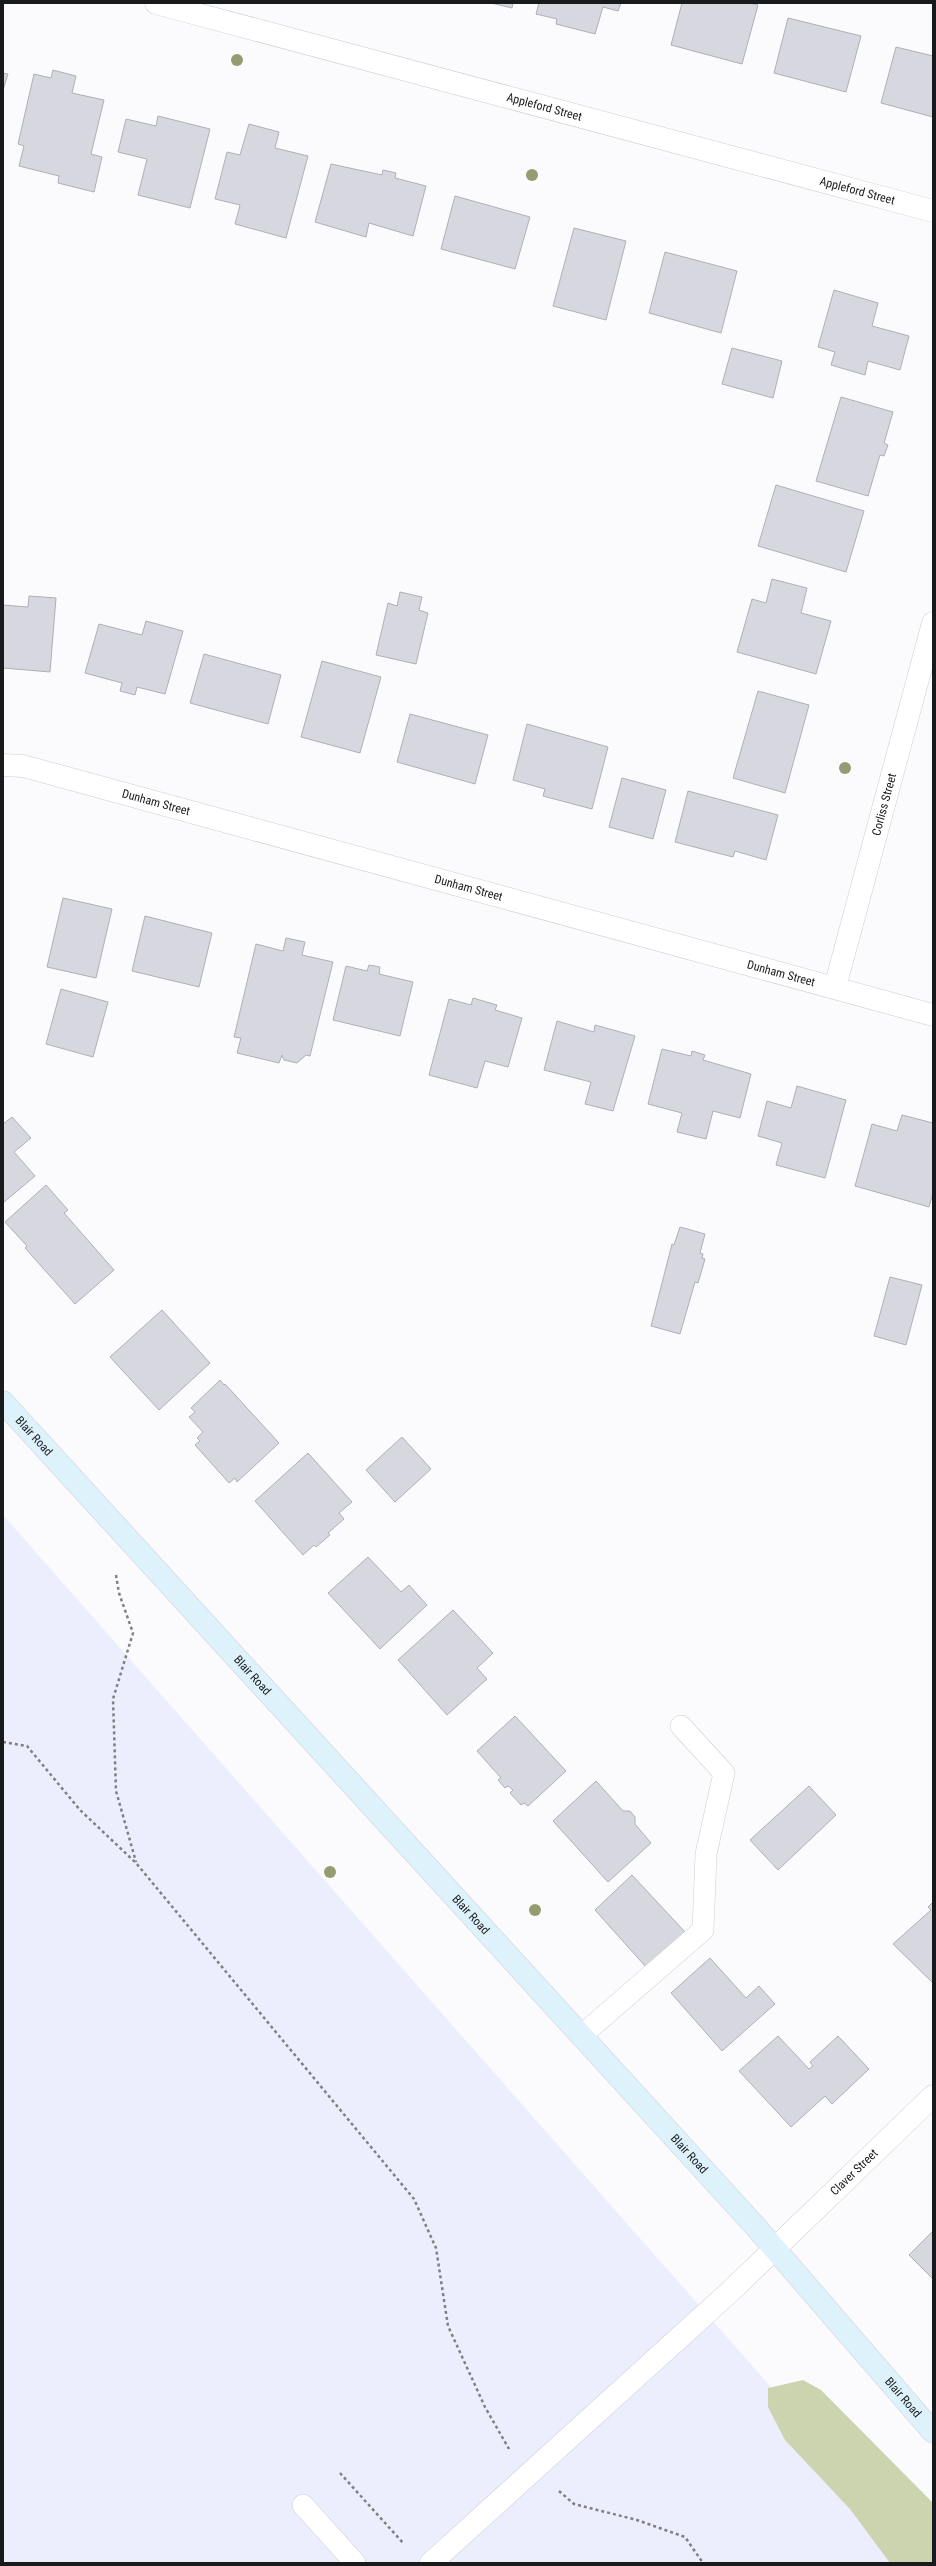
<svg xmlns="http://www.w3.org/2000/svg" width="936" height="2566" font-family="'Roboto Condensed',sans-serif">
  <style>
    .built { fill: #eceefd }
    .green { fill: #cbd4af }
    .building { fill: #d7d8df; stroke: #afb0b7 }
    .lines { fill: none; stroke-linecap: round; stroke-linejoin: round }
    .service-casing { stroke: #cccdd5; stroke-width: 22 }
    .minor-casing { stroke: #cccdd5; stroke-width: 23 }
    .tertiary-casing { stroke: #cccdd5; stroke-width: 23 }
    .secondary-casing { stroke: #cccdd5; stroke-width: 23 }
    .path { stroke: #808083; stroke-width: 2.5; stroke-dasharray: 3 3; stroke-linecap: butt }
    .service { stroke: #fff; stroke-width: 21 }
    .minor { stroke: #fff; stroke-width: 22 }
    .tertiary { stroke: #fff; stroke-width: 22 }
    .secondary { stroke: #def2fc; stroke-width: 22 }
    .tree { fill: #959c72 }
    .labels { text-anchor: middle; dominant-baseline: central; stroke-width: 3; stroke-linejoin: round; paint-order: stroke }
    .street-label { font-size: 12px; fill: #191a1c; stroke: #fff }
  </style>
  <rect width="100%" height="100%" fill="#fbfbfe"/>
  <polygon class="built" points="3,1515 926,2563 3,2563"/>
  <polygon class="green" points="803,2380 821,2390 933,2503 933,2563 890,2563 850,2509 785,2440 768,2407 768,2388"/>
  <g class="building">
    <polygon points="491,3 513,3 512,8"/>
    <polygon points="539,3 621,3 618,11 603,7 595,34 556,24 557,19 536,14"/>
    <polygon points="682,3 749,3 758,5 742,64 671,45"/>
    <polygon points="788,18 861,36 846,92 774,73"/>
    <polygon points="896,47 933,56 933,117 881,103"/>
    <polygon points="53,70 76,76 72,93 104,100 91,154 102,157 94,192 58,183 59,176 19,166 24,146 18,144 34,74 51,78"/>
    <polygon points="3,73 8,74 3,90"/>
    <polygon points="158,116 210,129 190,208 138,195 147,159 118,152 126,119 156,126"/>
    <polygon points="249,124 279,132 275,148 308,156 286,238 235,224 240,205 215,199 227,152 240,155"/>
    <polygon points="331,164 382,175 383,170 396,173 395,178 426,186 413,236 369,223 366,237 315,222"/>
    <polygon points="455,196 530,217 515,269 441,249"/>
    <polygon points="574,228 626,241 606,320 553,306"/>
    <polygon points="665,252 737,271 721,333 649,313"/>
    <polygon points="834,290 878,303 872,326 909,336 900,370 868,361 865,375 831,365 835,352 818,347"/>
    <polygon points="732,348 782,361 773,398 722,384"/>
    <polygon points="841,397 893,412 884,443 888,445 884,456 880,455 868,496 816,481"/>
    <polygon points="776,485 864,511 846,572 758,546"/>
    <polygon points="772,579 807,588 801,613 831,621 816,674 737,652 752,599 766,603"/>
    <polygon points="400,592 422,597 419,610 428,613 416,664 376,655 388,603 397,606"/>
    <polygon points="29,596 56,598 50,672 3,668 3,605 28,607"/>
    <polygon points="146,621 183,631 165,694 137,687 135,695 120,691 122,683 85,673 99,624 142,635"/>
    <polygon points="204,654 281,675 268,724 190,703"/>
    <polygon points="322,661 381,677 360,753 301,737"/>
    <polygon points="758,691 809,705 785,793 733,778"/>
    <polygon points="410,714 488,735 475,784 397,762"/>
    <polygon points="527,724 608,747 592,809 543,796 545,789 513,780"/>
    <polygon points="622,778 666,790 653,839 609,827"/>
    <polygon points="688,791 778,815 766,860 735,851 733,857 675,842"/>
    <polygon points="63,898 112,909 96,978 47,967"/>
    <polygon points="145,916 212,933 199,987 132,971"/>
    <polygon points="286,938 305,942 302,955 333,962 310,1056 306,1055 297,1063 284,1060 282,1055 279,1063 237,1053 241,1038 234,1037 256,944 283,951"/>
    <polygon points="369,965 380,967 379,974 413,982 400,1036 333,1020 346,966 367,971"/>
    <polygon points="61,989 108,1002 93,1057 46,1044"/>
    <polygon points="473,998 497,1005 495,1010 522,1018 508,1067 485,1061 477,1088 429,1075 449,999 471,1005"/>
    <polygon points="557,1021 594,1032 595,1025 635,1036 613,1111 585,1104 591,1082 544,1070"/>
    <polygon points="662,1049 691,1056 692,1051 705,1055 703,1060 751,1074 740,1118 713,1111 706,1139 677,1132 682,1113 648,1104"/>
    <polygon points="797,1086 846,1100 825,1178 776,1165 782,1143 758,1136 767,1101 791,1108"/>
    <polygon points="902,1115 933,1123 933,1193 929,1207 855,1186 872,1124 897,1131"/>
    <polygon points="12,1117 31,1138 14,1152 35,1176 3,1203 3,1124"/>
    <polygon points="46,1185 68,1210 64,1213 114,1270 75,1304 25,1248 27,1246 5,1222"/>
    <polygon points="680,1227 705,1234 700,1253 703,1254 702,1258 705,1259 698,1283 695,1282 680,1334 651,1326 672,1244 674,1245"/>
    <polygon points="890,1277 922,1285 906,1345 874,1336"/>
    <polygon points="162,1310 210,1363 159,1410 110,1357"/>
    <polygon points="220,1380 224,1385 225,1384 279,1443 237,1482 235,1478 229,1483 195,1445 200,1441 197,1438 203,1432 189,1417 195,1412 191,1408"/>
    <polygon points="402,1437 431,1469 395,1502 366,1470"/>
    <polygon points="308,1453 352,1502 339,1513 344,1519 328,1533 330,1535 316,1547 314,1545 303,1555 255,1501"/>
    <polygon points="368,1557 401,1592 409,1585 427,1605 380,1649 328,1593"/>
    <polygon points="453,1610 493,1653 477,1668 487,1679 447,1715 398,1660"/>
    <polygon points="515,1716 566,1771 528,1806 524,1803 521,1805 510,1793 513,1790 508,1786 505,1788 498,1780 501,1778 477,1751"/>
    <polygon points="596,1781 623,1811 630,1811 635,1817 635,1824 651,1843 608,1882 553,1821"/>
    <polygon points="809,1786 836,1815 778,1870 750,1840"/>
    <polygon points="632,1875 685,1932 646,1967 595,1910"/>
    <polygon points="933,1902 933,1983 893,1944 931,1910 928,1907"/>
    <polygon points="710,1958 746,1998 759,1986 775,2004 722,2051 671,1993"/>
    <polygon points="778,2036 809,2069 813,2066 810,2062 838,2036 869,2069 832,2104 825,2096 791,2127 739,2071"/>
    <polygon points="933,2231 933,2279 909,2255"/>
  </g>
  <g class="lines">
    <defs>
      <g id="service">
        <polyline points="581,2036 703,1930 706,1854 724,1773 681,1726"/>
        <polyline points="303,2505 355,2563"/>
      </g>
      <g id="minor">
        <path id="s1" d="M3,765L23,766L933,1015"/>
        <path id="s2" d="M835,987L933,623"/>
        <path id="s3" d="M431,2563L734,2288L933,2096"/>
      </g>
      <g id="tertiary">
        <path id="s4" d="M156,3L933,211"/>
      </g>
      <g id="secondary">
        <path id="s5" d="M3,1402L755,2226L933,2432"/>
      </g>
    </defs>
    <use href="#service" class="service-casing"/>
    <use href="#minor" class="minor-casing"/>
    <use href="#tertiary" class="tertiary-casing"/>
    <use href="#secondary" class="secondary-casing"/>
    <g class="path">
      <polyline points="116,1575 119,1593 133,1633 113,1699 116,1791 136,1862"/>
      <polyline points="3,1742 27,1746 80,1810 136,1863 414,2199 436,2248 448,2326 485,2407 509,2449"/>
      <polyline points="340,2473 404,2544"/>
      <polyline points="559,2491 574,2504 637,2520 685,2537 703,2563"/>
    </g>
    <use href="#service" class="service"/>
    <use href="#minor" class="minor"/>
    <use href="#tertiary" class="tertiary"/>
    <use href="#secondary" class="secondary"/>
  </g>
  <g class="tree">
    <circle cx="237" cy="60" r="6"/>
    <circle cx="532" cy="175" r="6"/>
    <circle cx="845" cy="768" r="6"/>
    <circle cx="330" cy="1872" r="6"/>
    <circle cx="535" cy="1910" r="6"/>
  </g>
  <g class="labels">
    <g class="street-label">
      <text stroke="none"><textPath href="#s4" startOffset="402">Appleford Street</textPath></text>
      <text stroke="none"><textPath href="#s4" startOffset="726">Appleford Street</textPath></text>
      <text stroke="none"><textPath href="#s1" startOffset="158">Dunham Street</textPath></text>
      <text stroke="none"><textPath href="#s2" startOffset="189">Corliss Street</textPath></text>
      <text stroke="none"><textPath href="#s1" startOffset="482">Dunham Street</textPath></text>
      <text stroke="none"><textPath href="#s1" startOffset="806">Dunham Street</textPath></text>
      <text stroke="none"><textPath href="#s5" startOffset="46">Blair Road</textPath></text>
      <text stroke="none"><textPath href="#s5" startOffset="370">Blair Road</textPath></text>
      <text stroke="none"><textPath href="#s5" startOffset="694">Blair Road</textPath></text>
      <text stroke="none"><textPath href="#s5" startOffset="1018">Blair Road</textPath></text>
      <text stroke="none"><textPath href="#s3" startOffset="576">Claver Street</textPath></text>
      <text stroke="none"><textPath href="#s5" startOffset="1342">Blair Road</textPath></text>
    </g>
  </g>
  <rect width="936" height="2566" fill="none" stroke="#191a1c" stroke-width="8"/>
</svg>
